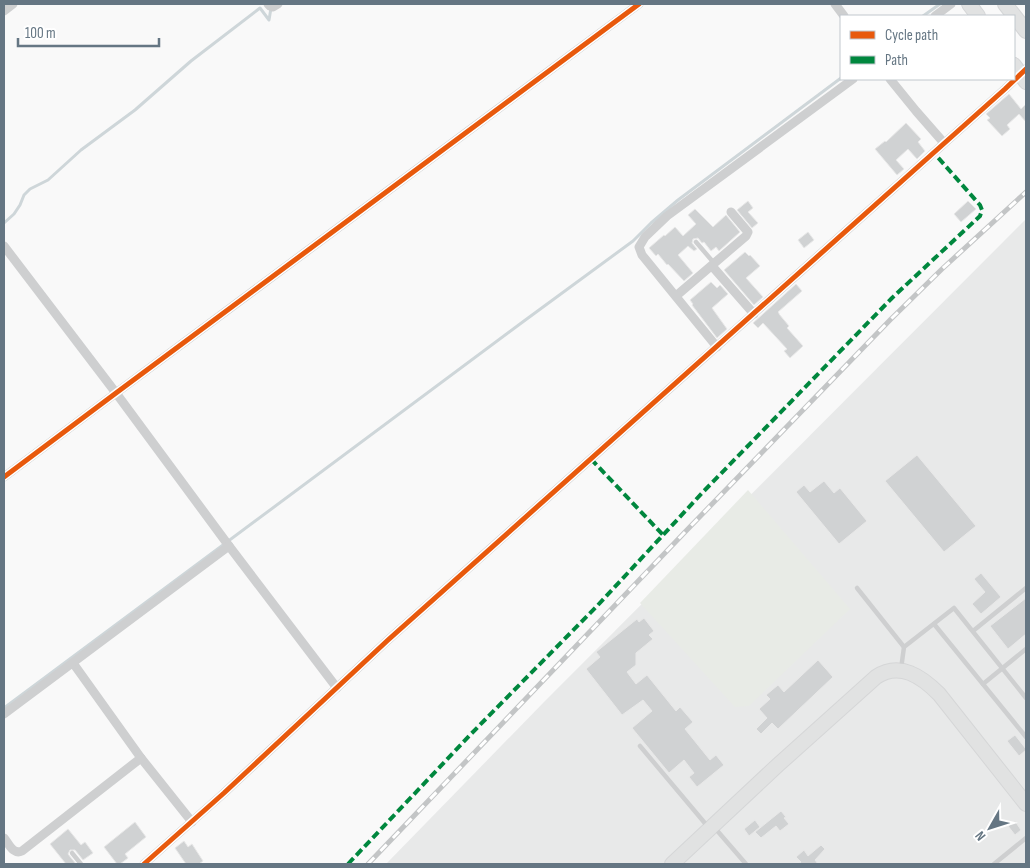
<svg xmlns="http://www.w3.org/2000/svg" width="1030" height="868" font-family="'Sofia Sans Condensed',sans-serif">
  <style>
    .built { fill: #e8e9e9 }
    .green { fill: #e8ebe6 }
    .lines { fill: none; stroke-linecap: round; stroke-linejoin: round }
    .stream { stroke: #ced6d9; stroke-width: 3 }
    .building { fill: #d0d2d3; stroke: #e8e8e8 }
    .secondary-casing { stroke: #d5d6d7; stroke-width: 16 }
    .lane { stroke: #cecfd0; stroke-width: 4.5 }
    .street { stroke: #cecfd0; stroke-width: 9 }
    .secondary { stroke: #e1e2e2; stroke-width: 14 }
    .rail-casing { stroke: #c3c5c6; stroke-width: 5 }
    .rail { stroke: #fff; stroke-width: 3; stroke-dasharray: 9; stroke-linecap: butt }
    .quiet { stroke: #00873e; stroke-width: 4; stroke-dasharray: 8 4; stroke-linecap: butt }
    .cycleway-casing { stroke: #fff; stroke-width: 8 }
    .cycleway { stroke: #e8590c; stroke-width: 5 }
  </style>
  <rect width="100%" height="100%" fill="#f9f9f9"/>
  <polygon class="built" points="1026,219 1026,864 386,864 544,702"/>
  <polygon class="green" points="748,490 850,609 749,706 735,707 640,603"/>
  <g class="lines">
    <g class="stream">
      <polyline points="923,16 940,4"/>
      <polyline points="4,223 14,214 20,205 24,195 30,189 48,180 81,150 135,110 191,61 260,8 269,20 271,8"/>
      <polyline points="4,708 524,321 633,241 651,223 678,200 841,78"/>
    </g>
  </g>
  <g class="building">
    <polygon points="1009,94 1021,109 1026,104 1026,122 1019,114 1007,125 1010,129 1002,136 987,120 990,118 986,114"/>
    <polygon points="906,123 921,139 918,142 925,151 917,159 908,149 896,160 904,169 897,175 875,149 885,141 886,142"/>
    <polygon points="748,201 753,208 748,212 758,223 752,228 737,210"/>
    <polygon points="968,201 976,209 961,222 954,214"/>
    <polygon points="695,209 713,227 726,215 740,232 719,251 716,247 711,251 704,242 702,243 698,238 693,239 692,243 697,249 694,251 688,246 678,255 693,273 684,281 668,264 667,265 658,254 656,256 649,248 664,235 665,236 675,227 683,236 696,224 688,215"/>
    <polygon points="808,232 814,240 804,248 798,240"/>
    <polygon points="745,252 749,256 750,255 760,266 746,278 763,297 754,305 724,270"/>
    <polygon points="711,282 717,288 720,285 728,294 712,308 727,329 717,338 692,305 693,304 690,300"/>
    <polygon points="796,284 802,291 778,312 779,313 779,314 789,326 787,328 803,346 790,358 784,351 787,349 763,323 758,328 753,323"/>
    <polygon points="917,455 976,526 944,552 885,481"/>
    <polygon points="824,481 834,493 840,488 867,521 839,544 796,492 804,485 810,492"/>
    <polygon points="981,573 1001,597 981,614 972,604 985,592 974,579"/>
    <polygon points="1026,598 1026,634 1008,649 990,626"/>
    <polygon points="644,618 654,631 649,635 653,639 636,653 636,665 627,672 636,684 647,675 676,711 680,707 693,722 685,729 710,760 716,755 724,765 697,787 689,777 694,773 684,760 669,773 632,728 652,711 643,700 622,715 586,669 600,657 596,652 637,619 639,622"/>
    <polygon points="818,660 833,677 778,729 772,723 761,734 756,729 767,718 759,709 770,699 766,695 778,685 784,692"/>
    <polygon points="1015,735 1026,749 1026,750 1019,756 1007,741"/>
    <polygon points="781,811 786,817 784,818 789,824 780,831 776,826 761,838 755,832"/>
    <polygon points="755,820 760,827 749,836 744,829"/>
    <polygon points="1015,821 1021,830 1015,835 1008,826"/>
    <polygon points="135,822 146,837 125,854 128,858 120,864 117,864 104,847"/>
    <polygon points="68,829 81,845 85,842 93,853 83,860 75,850 70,850 68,854 76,864 66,864 50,844"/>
    <polygon points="184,841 188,847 192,844 203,861 199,864 186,864 175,848"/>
    <polygon points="821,845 825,849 815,860 818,864 798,864 801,862 796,857 804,850 808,856"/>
  </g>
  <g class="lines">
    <defs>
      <g id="secondary">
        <polyline points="969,4 978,16"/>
        <polyline points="1005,4 1026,31"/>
        <polyline points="1014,65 1026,82"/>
        <path d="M672,864L779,764L876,677C900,661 922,677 939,694L1026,804"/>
      </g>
    </defs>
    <use href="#secondary" class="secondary-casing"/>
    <g class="lane">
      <polyline points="696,242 714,263"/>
      <polyline points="857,588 904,647"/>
      <polyline points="934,624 1026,737"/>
      <polyline points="973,631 1026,588"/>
      <polyline points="901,669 904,647 954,608 1026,698"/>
      <polyline points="983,684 1026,649"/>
      <polyline points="640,746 709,828"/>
      <polyline points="714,827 746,864"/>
      <polyline points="72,853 81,864"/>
      <polyline points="994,864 1026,838"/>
    </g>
    <g class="street">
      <polyline points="268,4 270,6 273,7 278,4"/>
      <polyline points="835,4 844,16"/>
      <polyline points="4,11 13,4"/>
      <polyline points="935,16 951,4"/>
      <polyline points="890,79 916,111 944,143"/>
      <polyline points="4,246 116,393 229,546 337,688"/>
      <polyline points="712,266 754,314"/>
      <polyline points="676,296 746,236 748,232 731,212"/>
      <polyline points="717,347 642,255 639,247 645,237 667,216 853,79"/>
      <polyline points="4,477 116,393 639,4"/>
      <polyline points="73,663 141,758 192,822"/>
      <polyline points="4,714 229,546"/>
      <path d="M4,838C9,844 13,855 22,851L141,758"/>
      <polyline points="144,864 224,793 388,640 1005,89 1026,69"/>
    </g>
    <use href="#secondary" class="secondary"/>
    <defs>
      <polyline id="rail" points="368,864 685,532 891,319 942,269 1026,192"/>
    </defs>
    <use href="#rail" class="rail-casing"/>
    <use href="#rail" class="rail"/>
    <g class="quiet">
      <polyline points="591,459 663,535"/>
      <polyline points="348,864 471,734 598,605 703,492 892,298 980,216 982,210 980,205 934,153"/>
    </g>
    <defs>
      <g id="cycleway">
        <polyline points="4,477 116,393 639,4"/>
        <polyline points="144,864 224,793 388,640 1005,89 1026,69"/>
      </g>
    </defs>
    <use href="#cycleway" class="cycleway-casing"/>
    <use href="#cycleway" class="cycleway"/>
  </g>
  <rect width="1030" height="868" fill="none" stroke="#657683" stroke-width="10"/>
  <rect x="840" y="15" width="175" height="65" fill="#ffffff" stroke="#c1c8cd"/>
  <rect x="850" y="31" width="25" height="8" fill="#e8590c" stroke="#c1c8cd"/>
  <text x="885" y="40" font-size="15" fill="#657683">Cycle path</text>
  <rect x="850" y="56" width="25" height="8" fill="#00873e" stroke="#c1c8cd"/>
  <text x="885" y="65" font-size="15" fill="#657683">Path</text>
  <g transform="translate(990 828) rotate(231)" stroke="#ffffff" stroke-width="4" paint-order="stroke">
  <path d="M0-4L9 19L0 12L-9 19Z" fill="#657683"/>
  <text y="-8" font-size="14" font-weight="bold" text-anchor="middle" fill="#657683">N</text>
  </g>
  <path d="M18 38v8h141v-8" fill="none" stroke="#657683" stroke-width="2.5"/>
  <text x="25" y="38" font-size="15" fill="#657683" stroke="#ffffff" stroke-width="4" paint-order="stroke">100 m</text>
</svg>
